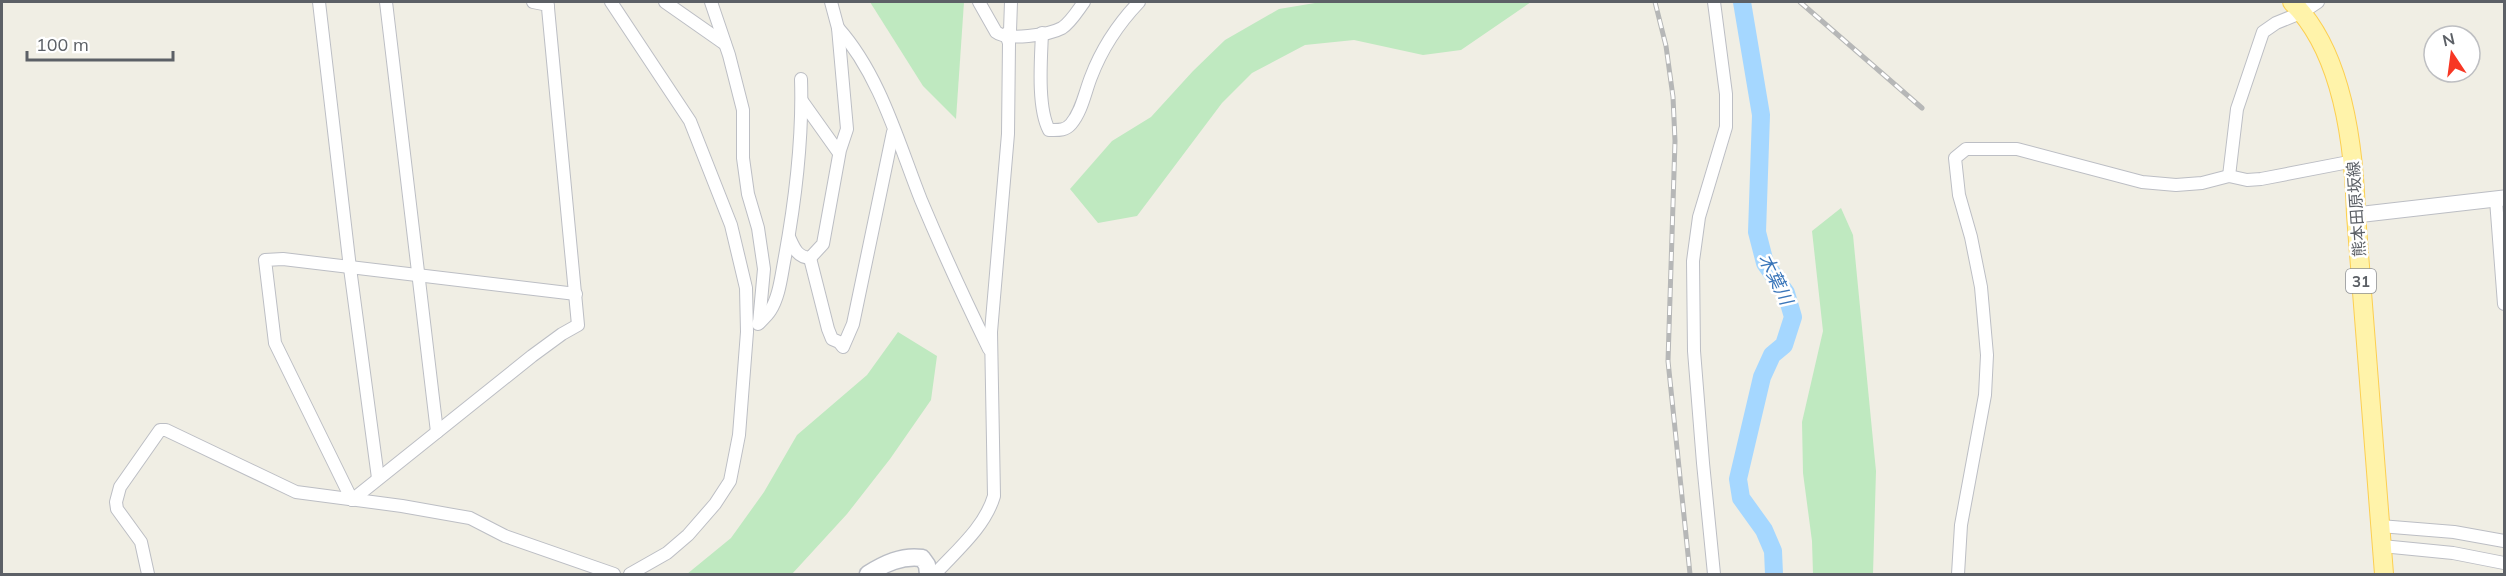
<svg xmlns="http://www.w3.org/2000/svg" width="2506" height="576" font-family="Mulish,'Noto Sans JP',sans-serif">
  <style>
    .green { fill: #bfe9c0 }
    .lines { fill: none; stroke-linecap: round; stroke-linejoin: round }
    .river { stroke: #a5d7ff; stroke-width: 18 }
    .minor-casing { stroke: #bcbec4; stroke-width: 14 }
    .tertiary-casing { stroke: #bcbec4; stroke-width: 17 }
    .secondary-casing { stroke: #babdc4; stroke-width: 19 }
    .primary-casing { stroke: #fccf51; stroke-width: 20 }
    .minor { stroke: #fff; stroke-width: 12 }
    .tertiary { stroke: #fff; stroke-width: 15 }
    .secondary { stroke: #fff; stroke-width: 16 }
    .primary { stroke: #fff3aa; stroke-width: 18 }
    .rail-casing { stroke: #b6b7b7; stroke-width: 5 }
    .rail { stroke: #fff; stroke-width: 3; stroke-dasharray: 9; stroke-linecap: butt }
    .labels { text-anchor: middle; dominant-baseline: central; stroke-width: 5; stroke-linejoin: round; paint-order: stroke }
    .shield { fill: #fff; stroke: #8d9094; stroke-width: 1.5 }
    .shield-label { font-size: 15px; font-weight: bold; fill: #5c6066 }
    .street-label { font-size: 16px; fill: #5c6066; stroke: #fff }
    .water-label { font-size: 18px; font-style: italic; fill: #3a76ba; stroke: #fff }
  </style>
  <rect width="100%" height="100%" fill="#f0eee4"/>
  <g class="green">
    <polygon points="870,2 964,2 956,119 923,86"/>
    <polygon points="1321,2 1531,2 1461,50 1423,55 1354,40 1305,45 1252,73 1222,103 1137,216 1098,223 1070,189 1112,141 1151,117 1193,71 1225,40 1279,9"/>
    <polygon points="1841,208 1853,235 1876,471 1873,574 1813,574 1812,541 1803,473 1802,422 1823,331 1812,231"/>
    <polygon points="898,332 937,356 931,400 890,459 847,514 792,574 687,574 731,538 764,492 797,435 867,375"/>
  </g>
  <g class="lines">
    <polyline class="river" points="1742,2 1761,115 1757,232 1765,263 1786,293 1793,317 1784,345 1772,355 1762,377 1738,479 1741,498 1764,530 1773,551 1774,574"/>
    <defs>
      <g id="minor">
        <polyline points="319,2 350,268 378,478"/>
        <polyline points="386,2 437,432"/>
        <polyline points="611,2 690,121 731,225 746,288 747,332 739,435 730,481 715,504 688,535 667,553 630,574"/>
        <polyline points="665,2 725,44"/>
        <polyline points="711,2 729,55 743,110 743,158 748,194 758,228 764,269 759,323"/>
        <path d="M979,2L996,32C1007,41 1049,35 1062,28C1071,22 1078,10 1084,2"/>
        <polyline points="1714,2 1726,94 1726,127 1699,217 1693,261 1694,351 1703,463 1714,574"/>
        <path d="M838,28C880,75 898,142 921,200C942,250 965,300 989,349"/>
        <path d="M1042,33C1041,59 1037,107 1049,130C1058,130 1065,131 1071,124C1082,111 1085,92 1091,77C1102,48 1118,24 1139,2"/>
        <polyline points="802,101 839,153"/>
        <polyline points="2229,176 2237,109 2263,32 2276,23 2303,12 2318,2"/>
        <polyline points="2496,200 2504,304"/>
        <path d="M789,237C794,248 797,257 810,258L823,244L840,150L847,129L838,28L831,2"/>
        <polyline points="810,258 828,329 832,339 839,342 843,347 853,324 893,132"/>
        <path d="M758,324C762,320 767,316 770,311C779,297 781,278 784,262C795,203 803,139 801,79"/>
        <polyline points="352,500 532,356 562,334 578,325 548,8 548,5 533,2"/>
        <polyline points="352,500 275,343 265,260 283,259 576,294"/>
        <polyline points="2380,526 2454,532 2504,541"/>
        <polyline points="2382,546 2453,553 2504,563"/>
        <polyline points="148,574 141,542 117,509 116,502 120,487 160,430 166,430 296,492 402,506 470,518 505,536 614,574"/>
        <path d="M935,574C956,551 985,527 994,496L991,332L1008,134L1009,43L1006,34L1010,31L1011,2"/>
        <polyline points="1958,574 1961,525 1985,395 1987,355 1981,287 1971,237 1959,195 1955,158 1966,149 2017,149 2142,182 2176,185 2202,183 2229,176 2247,180 2261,179 2354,161"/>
      </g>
      <polyline id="tertiary" points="2356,215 2504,198"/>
      <path id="secondary" d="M868,574C884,564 902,555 922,558L927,565L928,574"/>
      <path id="primary" d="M2292,2C2343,52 2354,146 2356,215L2384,574"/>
    </defs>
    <use href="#minor" class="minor-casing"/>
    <use href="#tertiary" class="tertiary-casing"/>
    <use href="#secondary" class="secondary-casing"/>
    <use href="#primary" class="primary-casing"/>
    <use href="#minor" class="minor"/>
    <use href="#tertiary" class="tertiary"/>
    <use href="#secondary" class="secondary"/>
    <use href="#primary" class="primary"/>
    <defs>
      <g id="rail">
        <polyline points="1655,2 1666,46 1673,97 1675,141 1668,361 1690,574"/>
        <polyline points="1800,2 1922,108"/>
      </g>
    </defs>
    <use href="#rail" class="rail-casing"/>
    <use href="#rail" class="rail"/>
  </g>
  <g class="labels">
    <rect class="shield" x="2346" y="269" width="30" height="24" rx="4.5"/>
    <g class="shield-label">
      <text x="2361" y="281">31</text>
    </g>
    <g class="street-label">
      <text transform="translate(2356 209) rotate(-94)">熊本田原坂線</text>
    </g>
    <g class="water-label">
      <text transform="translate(1776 279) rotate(64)">木葉川</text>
    </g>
  </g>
  <rect width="2506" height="576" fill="none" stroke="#5c6066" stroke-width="6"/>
  <g transform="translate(2452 54) rotate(347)"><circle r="28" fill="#ffffff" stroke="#bebfc2" stroke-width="1.5"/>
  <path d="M0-4.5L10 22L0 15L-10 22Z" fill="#f73724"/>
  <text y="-9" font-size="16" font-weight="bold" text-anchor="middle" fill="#5c6066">N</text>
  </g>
  <path d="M27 51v9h146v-9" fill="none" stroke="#5c6066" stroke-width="3"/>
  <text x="36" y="51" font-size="18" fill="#5c6066" stroke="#ffffff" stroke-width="4.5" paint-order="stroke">100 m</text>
</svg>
